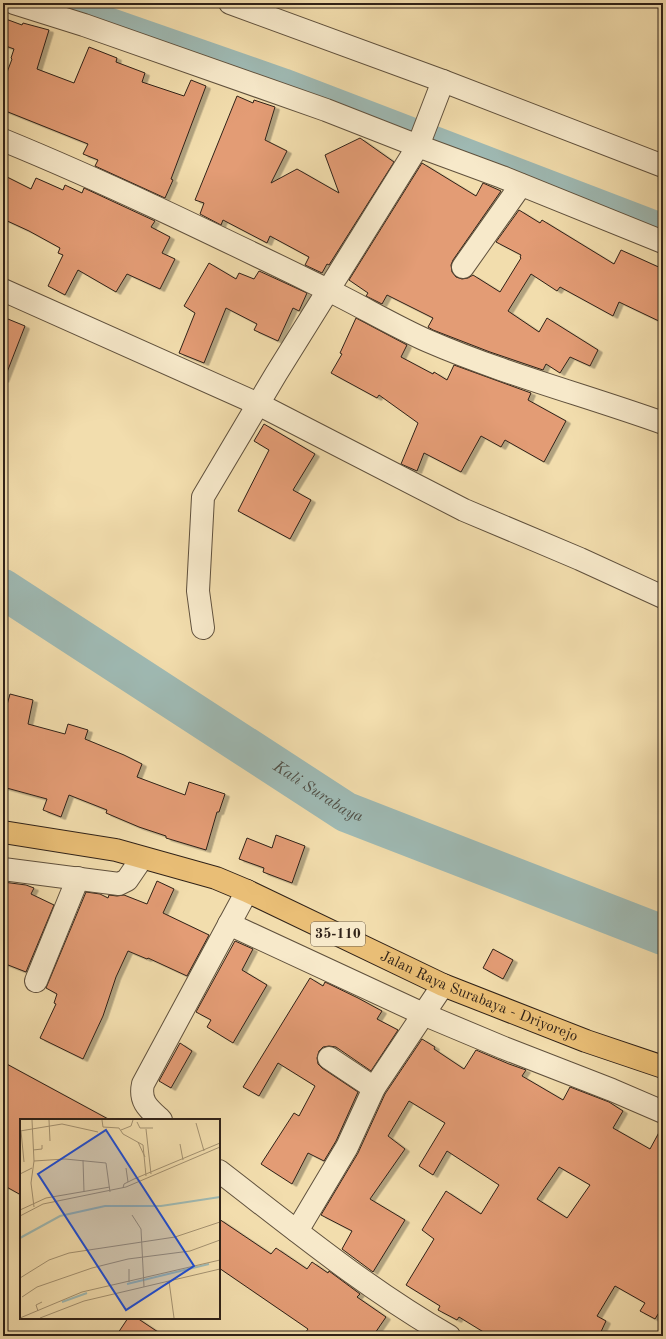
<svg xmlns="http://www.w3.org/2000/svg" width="666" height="1339" font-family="'Old Standard TT',serif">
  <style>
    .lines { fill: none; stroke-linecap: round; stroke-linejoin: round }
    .canal { stroke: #9fbab4; stroke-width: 23 }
    .river { stroke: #9fbab4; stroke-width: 40 }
    .building { fill: #e39c74; stroke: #302218; fill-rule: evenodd; filter: url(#shadow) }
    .minor-casing { stroke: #60513d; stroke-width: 24 }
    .primary-casing { stroke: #302218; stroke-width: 24 }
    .minor { stroke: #f7e9ca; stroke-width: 22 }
    .primary { stroke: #e9be76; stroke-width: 22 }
    .labels { text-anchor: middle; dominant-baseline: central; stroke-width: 3.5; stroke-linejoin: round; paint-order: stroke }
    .shield { fill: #f7e9ca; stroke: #6c5e4d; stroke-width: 1 }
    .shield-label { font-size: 14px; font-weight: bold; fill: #302218 }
    .street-label { font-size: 15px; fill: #302218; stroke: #f7e9ca }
    .water-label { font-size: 16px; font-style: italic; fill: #515047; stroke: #f7e9ca }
    .inset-river { fill: none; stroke: #9fbab4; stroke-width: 2 }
    .inset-road { fill: none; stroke: #a49271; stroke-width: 1 }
    .view { fill: #1d4ed8; fill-opacity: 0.15; stroke: #1d4ed8; stroke-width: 2 }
    .inset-edge { fill: none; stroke: #302218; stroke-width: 2 }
  </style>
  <defs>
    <filter id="shadow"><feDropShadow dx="4.5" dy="2.5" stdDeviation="0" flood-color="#0004"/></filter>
  </defs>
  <rect width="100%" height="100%" fill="#f2ddad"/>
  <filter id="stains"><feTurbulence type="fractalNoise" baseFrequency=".005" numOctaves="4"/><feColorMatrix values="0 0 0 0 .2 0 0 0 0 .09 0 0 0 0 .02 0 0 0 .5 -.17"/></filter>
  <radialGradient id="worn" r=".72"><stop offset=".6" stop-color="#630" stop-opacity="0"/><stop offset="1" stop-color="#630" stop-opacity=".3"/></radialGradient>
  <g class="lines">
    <polyline class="canal" points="64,3 285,80 663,225"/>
    <path class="river" id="s1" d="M3,589L346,812L663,935"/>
  </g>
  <g class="building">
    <polygon points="3,18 22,25 23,23 49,30 37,69 74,83 89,47 117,58 116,62 145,73 142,82 184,96 191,80 206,86 171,179 173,180 165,198 95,166 98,160 83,154 88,144 3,110 3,83 12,59 11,58 14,49 3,45"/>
    <polygon points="237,96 253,103 254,100 275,107 265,140 287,151 271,183 297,169 339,193 325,155 360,138 394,162 329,265 327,264 322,273 305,265 309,257 270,236 267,243 223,220 221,225 200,214 204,203 195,200"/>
    <polygon points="422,163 476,196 483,183 501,191 453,260 451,265 452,272 456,277 462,279 468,278 473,275 500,292 521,258 520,257 521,255 496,242 519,210 540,223 542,220 614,264 621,250 663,269 663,323 619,302 613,316 560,287 557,291 531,274 508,311 539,332 547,318 598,350 590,366 570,357 560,373 546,364 543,370 490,352 433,330 428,327 433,318 387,295 382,304 366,296 368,293 349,280"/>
    <polygon points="3,175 31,189 36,178 63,190 65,185 82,193 84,188 155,221 151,227 170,237 162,253 175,259 160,289 127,274 116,292 78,270 65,295 48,286 63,255 58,253 60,248 29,231 3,219"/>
    <polygon points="209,263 236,279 239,273 254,279 259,271 307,293 299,311 293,308 278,341 254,330 257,324 226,308 204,363 179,353 195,313 184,306"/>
    <polygon points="3,317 25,326 4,380 3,379"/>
    <polygon points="356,318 407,345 401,357 433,374 434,372 447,380 454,365 531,393 528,400 566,421 544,462 505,440 501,447 481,436 461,472 424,453 417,471 401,464 418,423 379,395 377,398 331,373 342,354 340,353"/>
    <polygon points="264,424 315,454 293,490 311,500 290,539 238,511 269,450 254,441"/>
    <polygon points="10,694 33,700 28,724 65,734 68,724 88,730 85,739 124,755 142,764 137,777 185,795 189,782 225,794 219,812 217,812 206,850 166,838 166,836 139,827 106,813 107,810 69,795 61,817 43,810 47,799 3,787 3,704 7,705"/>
    <polygon points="276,835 305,846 292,883 263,872 264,868 239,859 247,838 272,848"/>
    <polygon points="157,881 174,889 163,913 209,935 187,976 148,958 147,959 128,951 116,977 103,1016 83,1059 40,1038 56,1004 54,1003 57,994 46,988 86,892 100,894 108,898 109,895 117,896 124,895 147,904"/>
    <polygon points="3,882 26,885 34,888 31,894 54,905 26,972 3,963"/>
    <polygon points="235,941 253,949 242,970 267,985 233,1043 207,1027 211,1020 196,1012"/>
    <polygon points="493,949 513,960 503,979 483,968"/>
    <polygon points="310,978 323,986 325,982 358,998 382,1011 377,1019 398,1030 371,1071 336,1047 329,1046 323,1047 319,1051 317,1058 318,1064 322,1068 358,1092 336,1141 324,1161 308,1153 292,1184 261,1164 294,1113 299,1116 315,1086 278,1063 259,1096 243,1087"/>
    <path d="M422,1039L435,1047L434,1049L464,1069L476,1050L509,1064L526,1070L522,1076L563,1100L570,1087L609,1102L623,1111L613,1128L650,1149L663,1125V1312L660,1311L655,1319L640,1311L645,1303L615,1286L597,1316L606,1321L599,1336H490L459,1317L457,1320L438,1310L440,1306L406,1285L434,1239L422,1230L446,1191L481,1214L499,1185L447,1151L433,1175L419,1166L445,1123L409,1101L388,1136L405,1149L370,1199L405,1220L373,1272L342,1249L352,1231L321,1215L358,1153L385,1094ZM559,1167L590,1185L567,1218L537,1199Z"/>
    <polygon points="180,1043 192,1051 171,1088 159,1081"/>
    <polygon points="3,1062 110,1120 21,1120 21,1195 3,1185"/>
    <polygon points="219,1219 271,1254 276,1248 307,1269 312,1262 328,1273 329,1271 360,1294 357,1297 386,1317 373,1336 303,1336 308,1329 219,1268"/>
    <polygon points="128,1318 137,1318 164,1336 116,1336"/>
  </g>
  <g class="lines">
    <defs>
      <g id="minor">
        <polyline points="14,3 84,25 326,110 418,146 502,177 663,242"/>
        <polyline points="230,3 443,81 663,166"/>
        <path d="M3,140C113,185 221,238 328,290C361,306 394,326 428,341C504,374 585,395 663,423"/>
        <polyline points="463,267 521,185"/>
        <polyline points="3,290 258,404 464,510 580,559 663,597"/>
        <polyline points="203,628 198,591 203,497 276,374 418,146 443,81"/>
        <polyline points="3,869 119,884 127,880 142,858"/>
        <polyline points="229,924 423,1014 504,1048 612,1090 663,1112"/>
        <polyline points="36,981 78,878"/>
        <polyline points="329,1058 374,1088"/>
        <path d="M161,1120C149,1109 139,1102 143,1084L247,891"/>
        <path d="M219,1171C293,1228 367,1289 449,1336"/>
        <polyline points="297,1231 347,1147 374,1088 443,985"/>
      </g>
      <g id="primary">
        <path id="s2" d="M3,832L116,850L216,878L247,891L443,985L586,1041L663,1067"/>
      </g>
    </defs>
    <use href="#minor" class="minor-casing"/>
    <use href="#primary" class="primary-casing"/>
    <use href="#minor" class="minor"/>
    <use href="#primary" class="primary"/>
  </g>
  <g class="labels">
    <rect class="shield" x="311" y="922" width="54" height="24" rx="3"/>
    <g class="shield-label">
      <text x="338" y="934">35-110</text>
    </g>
    <g class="street-label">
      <text stroke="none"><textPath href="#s2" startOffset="507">Jalan Raya Surabaya - Driyorejo</textPath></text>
    </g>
    <g class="water-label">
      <text stroke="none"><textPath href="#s1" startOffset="375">Kali Surabaya</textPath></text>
    </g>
  </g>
  <g transform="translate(20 1119)">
    <rect width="200" height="200" fill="#f2ddad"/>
    <path class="inset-river" d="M0,119L40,97L85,87H141L200,78M107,165L189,145M42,183L67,174"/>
    <path class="inset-road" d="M12,1L14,42L11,64L14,88M29,1L30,22M82,1L83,8L99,9L103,15L123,26L126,57M117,3L120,9H133M176,4L184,32M126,10L131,55M101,11L111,7L113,1M0,12L42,5L78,13M1,12L4,43M118,23L125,38M160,25L163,41M13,31L22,30V26M63,41L64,73M14,42L45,40L86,44L90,73M106,49L108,63M0,55L12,49M103,69L104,65L114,60L200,24M0,91L26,79L90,68M112,96L121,110L124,168M0,97L23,85L106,68L200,28M0,159L29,141L49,134L155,118L200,103M149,162L154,199M109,163V150M2,178L17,168L72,149L108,140L170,132L200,121M18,192L16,186L22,183M0,199L62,173L200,141M20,199L64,182L200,150"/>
    <path class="view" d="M86,11L174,147L106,191L18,55Z"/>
    <rect width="200" height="200" class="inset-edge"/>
  </g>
  <rect width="666" height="1339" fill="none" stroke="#f2ddad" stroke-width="16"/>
  <rect x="4" y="4" width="658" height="1331" fill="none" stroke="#302218" stroke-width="2"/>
  <rect x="8" y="8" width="650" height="1323" fill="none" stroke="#302218"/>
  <rect width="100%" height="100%" filter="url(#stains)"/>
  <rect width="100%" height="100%" fill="url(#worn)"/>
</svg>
